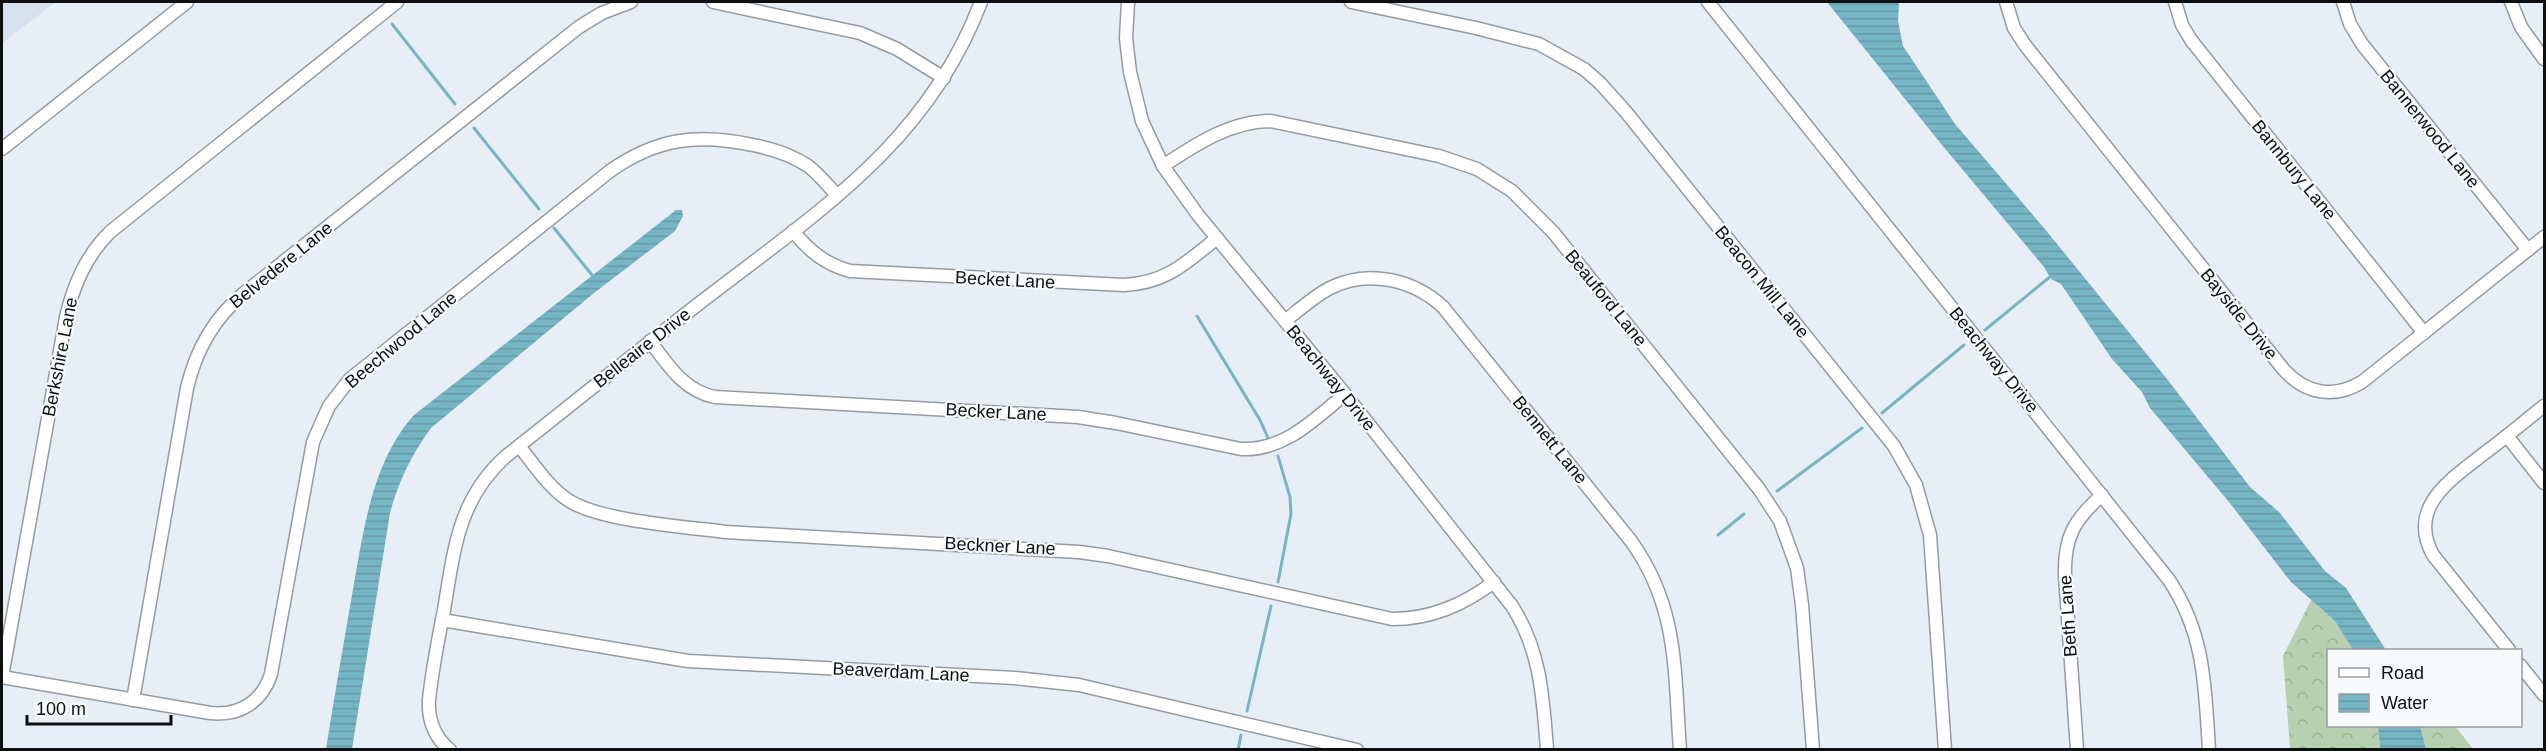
<svg xmlns="http://www.w3.org/2000/svg" width="2546" height="751" font-family="Helvetica,sans-serif">
  <style>
    .built { fill: #d6e1ee }
    .forest { fill: url(#forest-crowns) }
    .water { fill: url(#water-rules) }
    .lines { fill: none; stroke-linecap: round; stroke-linejoin: round }
    .stream { stroke: #76b5c4; stroke-width: 3 }
    .minor-casing { stroke: #959ba1; stroke-width: 15 }
    .minor { stroke: #fff; stroke-width: 12 }
    .labels { text-anchor: middle; dominant-baseline: central; stroke-width: 4.5; stroke-linejoin: round; paint-order: stroke }
    .street-label { font-size: 18px; fill: #0d0f11; stroke: #f8fbfe }
  </style>
  <defs>
    <pattern id="forest-crowns" width="20" height="18" patternUnits="userSpaceOnUse" patternTransform="scale(1.5)"><rect width="20" height="18" fill="#b7d0af"/><path d="M2 6a3 3 0 1 1 6 0M12 15a3 3 0 1 1 6 0" fill="none" stroke="#9cb196"/></pattern>
    <pattern id="water-rules" width="6" height="5" patternUnits="userSpaceOnUse" patternTransform="scale(1.5)"><rect width="6" height="5" fill="#76b5c4"/><path d="M0 2.5h6" fill="none" stroke="#659aa7"/></pattern>
  </defs>
  <rect width="100%" height="100%" fill="#e8eef5"/>
  <polygon class="built" points="2,2 56,2 2,43"/>
  <g class="forest">
    <polygon points="2311,600 2335,621 2353,650 2328,650 2328,726 2378,726 2380,749 2290,749 2283,656"/>
    <polygon points="2420,726 2455,726 2473,749 2426,749"/>
  </g>
  <g class="water">
    <polygon points="1827,2 1899,2 1898,21 1903,46 1955,124 2044,228 2167,379 2250,487 2279,512 2325,571 2346,588 2386,650 2353,650 2335,621 2291,582 2229,502 2150,408 2142,392 2112,359 2061,284 2051,279 2044,267 1942,145"/>
    <path d="M676,210H682L683,216L675,231L594,293L431,428C412,454 398,482 390,513L352,749H326C334,698 343,647 352,595C363,534 371,463 414,415Z"/>
    <polygon points="2378,726 2420,726 2426,749 2380,749"/>
  </g>
  <g class="lines">
    <g class="stream">
      <polyline points="392,24 455,104"/>
      <polyline points="474,128 539,209"/>
      <polyline points="554,228 592,275"/>
      <polyline points="1197,316 1260,420 1268,438"/>
      <polyline points="1985,330 2051,276"/>
      <polyline points="1882,413 1964,345"/>
      <polyline points="1777,491 1862,428"/>
      <polyline points="1718,535 1744,514"/>
      <polyline points="1278,582 1291,514 1290,497 1278,456"/>
      <polyline points="1247,711 1271,606"/>
      <polyline points="1238,750 1241,735"/>
    </g>
    <defs>
      <g id="minor">
        <polyline points="713,2 860,33 897,49 944,78"/>
        <path d="M1128,2L1126,38L1130,72L1142,121L1163,166L1198,215L1345,394L1512,606C1541,651 1543,698 1547,750"/>
        <polyline points="1351,2 1476,28 1539,44 1584,69 1600,83 1626,112 1894,446 1916,485 1930,535 1945,750"/>
        <path d="M1708,2L2169,580C2205,634 2205,687 2209,750"/>
        <path d="M2006,2L2014,28L2025,45L2284,370C2306,394 2334,399 2362,382L2544,237"/>
        <polyline points="2175,2 2182,25 2191,40 2424,333"/>
        <polyline points="2343,2 2350,24 2362,44 2528,250"/>
        <polyline points="2511,2 2521,27 2544,59"/>
        <polyline points="2,149 187,2"/>
        <path d="M1163,166C1196,144 1231,121 1271,121L1439,156L1477,169L1512,191L1553,232L1759,489L1780,521L1797,568L1802,605L1813,750"/>
        <path d="M793,231C809,251 825,264 850,271L1124,285C1166,283 1186,263 1217,238"/>
        <path d="M1285,321C1299,310 1313,297 1330,288C1367,269 1413,279 1443,307L1631,541C1679,608 1674,671 1680,750"/>
        <path d="M650,341C668,365 684,391 715,397L1078,417L1116,423L1241,449C1284,451 1314,420 1345,394"/>
        <polyline points="2507,436 2544,483"/>
        <path d="M519,446C534,464 548,487 568,500C599,521 687,527 726,532L1079,552L1108,556L1392,619C1431,619 1463,605 1494,582"/>
        <polyline points="442,620 688,661 1015,678 1079,685 1357,750"/>
        <path d="M2509,650L2433,555C2406,506 2453,478 2486,452C2506,437 2525,421 2544,406"/>
        <polyline points="2520,665 2544,695"/>
        <path d="M2,677L210,713C240,716 262,702 271,674L313,442L329,406L350,379L610,171C657,138 698,133 753,145C773,149 792,155 808,166C819,174 828,186 837,195"/>
        <path d="M2,677L66,317C74,284 86,256 110,232L397,2"/>
        <path d="M133,700L187,388C196,350 213,319 243,294L579,27L602,13L631,2"/>
        <path d="M450,750C434,737 428,720 429,700C432,670 438,640 444,610C454,550 458,500 505,457C571,405 635,353 701,302C816,213 927,144 981,2"/>
        <path d="M2077,750L2065,575C2064,537 2074,520 2102,495"/>
      </g>
    </defs>
    <use href="#minor" class="minor-casing"/>
    <use href="#minor" class="minor"/>
  </g>
  <g class="labels">
    <g class="street-label">
      <text transform="translate(2430 129) rotate(51)">Bannerwood Lane</text>
      <text transform="translate(2294 170) rotate(51)">Bannbury Lane</text>
      <text transform="translate(281 265) rotate(-39)">Belvedere Lane</text>
      <text transform="translate(1005 280) rotate(3)">Becket Lane</text>
      <text transform="translate(1762 282) rotate(51)">Beacon Mill Lane</text>
      <text transform="translate(1606 298) rotate(51)">Beauford Lane</text>
      <text transform="translate(2239 314) rotate(51)">Bayside Drive</text>
      <text transform="translate(401 340) rotate(-40)">Beechwood Lane</text>
      <text transform="translate(642 348) rotate(-38)">Belleaire Drive</text>
      <text transform="translate(60 357) rotate(-79)">Berkshire Lane</text>
      <text transform="translate(1994 360) rotate(51)">Beachway Drive</text>
      <text transform="translate(1331 378) rotate(51)">Beachway Drive</text>
      <text transform="translate(996 412) rotate(3)">Becker Lane</text>
      <text transform="translate(1550 440) rotate(51)">Bennett Lane</text>
      <text transform="translate(1000 546) rotate(3)">Beckner Lane</text>
      <text transform="translate(2068 616) rotate(-94)">Beth Lane</text>
      <text transform="translate(901 672) rotate(3)">Beaverdam Lane</text>
    </g>
  </g>
  <rect width="2546" height="751" fill="none" stroke="#0d0f11" stroke-width="6"/>
  <rect x="2327" y="649" width="195" height="78" fill="#f8fbfe" stroke="#9a9d9f" stroke-width="1.5"/>
  <rect x="2339" y="668" width="30" height="9" fill="#ffffff" stroke="#9a9d9f" stroke-width="1.5"/>
  <text x="2381" y="679" font-size="18" fill="#0d0f11">Road</text>
  <rect x="2339" y="694" width="30" height="18" fill="url(#water-rules)" stroke="#9a9d9f" stroke-width="1.5"/>
  <text x="2381" y="709" font-size="18" fill="#0d0f11">Water</text>
  <path d="M27 715v9h144v-9" fill="none" stroke="#0d0f11" stroke-width="3"/>
  <text x="36" y="715" font-size="18" fill="#0d0f11" stroke="#f8fbfe" stroke-width="4.5" paint-order="stroke">100 m</text>
</svg>
